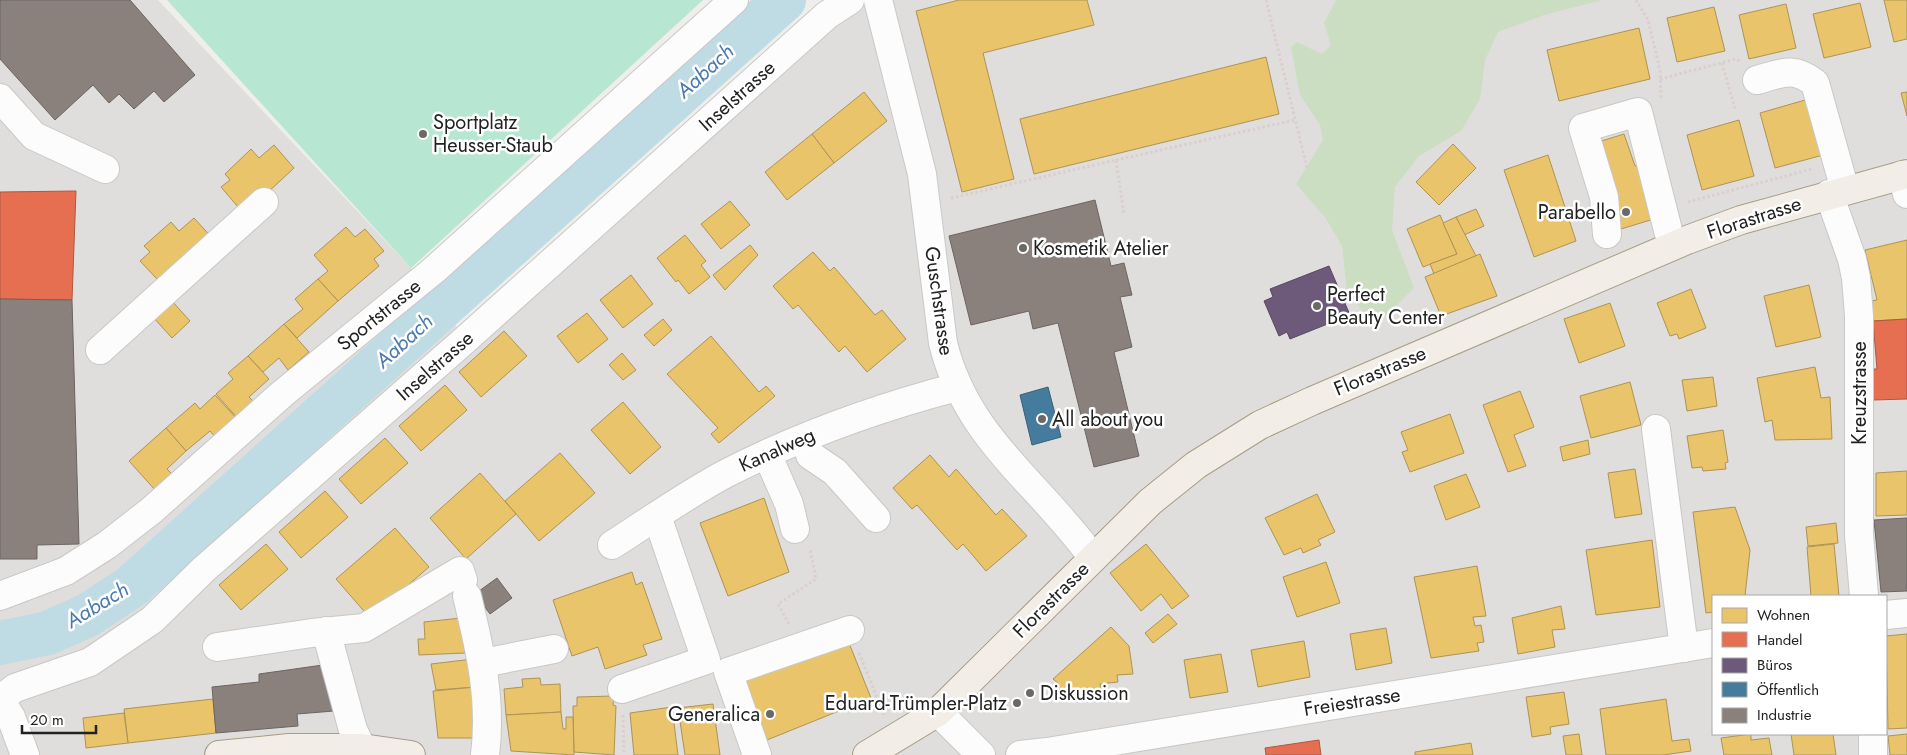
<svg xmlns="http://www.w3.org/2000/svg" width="1907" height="755" font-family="Jost,sans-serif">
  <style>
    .residential { fill: #dfdedc; fill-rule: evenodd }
    .forest { fill: #cbdec1 }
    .pitch { fill: #b7e6d2 }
    .homes { fill: #e9c46a; stroke: #ad9354 }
    .shops { fill: #e76f51; stroke: #ac5843 }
    .offices { fill: #6d597a; stroke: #564860 }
    .public { fill: #457b9d; stroke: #3a6078 }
    .industry { fill: #8a817c; stroke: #6b6461 }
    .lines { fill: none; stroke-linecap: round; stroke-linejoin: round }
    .river { stroke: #bfdbe3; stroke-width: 44 }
    .minor-casing { stroke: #c9c8c7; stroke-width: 30 }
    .major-casing { stroke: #a79c86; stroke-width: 30 }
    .path { stroke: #dccecd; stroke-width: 3; stroke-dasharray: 2.5 2.5; stroke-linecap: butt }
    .minor { stroke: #fdfcfc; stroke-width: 28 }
    .major { stroke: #f3ede7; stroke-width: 28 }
    .poi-dot { fill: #6a6968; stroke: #fff; stroke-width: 2 }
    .labels { text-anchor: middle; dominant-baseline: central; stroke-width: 5; stroke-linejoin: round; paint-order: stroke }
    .street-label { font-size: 20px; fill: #222; stroke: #fff }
    .poi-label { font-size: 20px; fill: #222; stroke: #fff; text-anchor: start }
    .water-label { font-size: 21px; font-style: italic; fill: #4a7aab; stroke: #fff }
  </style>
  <rect width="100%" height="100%" fill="#f0eeeb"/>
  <path class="residential" d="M0,0H158L411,268L466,339L829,0H1907V755H0ZM1713,596H1886V734H1713Z"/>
  <polygon class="forest" points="1336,0 1602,0 1544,15 1498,32 1485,60 1480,99 1461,131 1419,156 1395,187 1392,230 1414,288 1387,315 1366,316 1347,291 1342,246 1325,217 1296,184 1323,140 1320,125 1300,95 1291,47 1297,42 1322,54 1331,45 1324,23"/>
  <polygon class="pitch" points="167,0 703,0 411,268"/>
  <g class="homes">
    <polygon points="959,0 1087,0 1094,25 983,53 1014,179 962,192 916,11"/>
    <polygon points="1884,0 1907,0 1907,39 1894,42"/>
    <polygon points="1860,3 1871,47 1824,58 1813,14"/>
    <polygon points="1786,4 1796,48 1749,59 1739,15"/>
    <polygon points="1714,7 1725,51 1677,62 1667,18"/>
    <polygon points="1639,28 1650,79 1559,101 1547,50"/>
    <polygon points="1266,57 1279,114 1034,174 1020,119"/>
    <polygon points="864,92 887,121 834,163 812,134"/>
    <polygon points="1907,92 1907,116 1901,93"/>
    <polygon points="1812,98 1827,154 1775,168 1760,113"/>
    <polygon points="1739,120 1754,176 1702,190 1687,135"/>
    <polygon points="812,134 834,163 787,200 765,172"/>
    <polygon points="1624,134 1635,166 1640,165 1657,218 1621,229 1595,143"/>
    <polygon points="1453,144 1476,168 1439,205 1416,182"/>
    <polygon points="274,145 294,168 265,195 259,188 238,207 221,187 230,180 225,174 251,149 259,158"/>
    <polygon points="1548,155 1576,241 1534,257 1504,170"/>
    <polygon points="730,201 750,225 721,249 701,224"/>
    <polygon points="1476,209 1484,226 1464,235 1456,217"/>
    <polygon points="1440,215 1457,254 1423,267 1407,229"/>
    <polygon points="1456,217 1476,256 1434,274 1430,264 1457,254 1443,223"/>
    <polygon points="194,218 214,240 158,280 140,261 150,252 144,246 171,222 179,231"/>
    <polygon points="346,227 355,237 365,229 384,251 374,259 379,266 338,301 318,279 328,271 314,255"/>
    <polygon points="685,235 706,261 701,265 710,277 689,294 678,280 676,282 657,258"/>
    <polygon points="1907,240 1907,319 1873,321 1871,301 1877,300 1865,250"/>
    <polygon points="750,245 758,255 725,290 713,275"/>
    <polygon points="813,252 830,271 834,267 875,315 882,310 906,339 867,372 845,346 839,352 798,305 793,309 773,286"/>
    <polygon points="1480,254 1497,296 1441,316 1425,277"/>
    <polygon points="631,275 653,304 623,328 600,300"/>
    <polygon points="318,279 338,301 297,338 284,324 303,309 295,299"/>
    <polygon points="1809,285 1821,337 1776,347 1764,296"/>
    <polygon points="1691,289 1706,328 1679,339 1677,334 1670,336 1657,303"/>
    <polygon points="171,300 190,321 172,338 153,317"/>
    <polygon points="1610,303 1625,346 1579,363 1564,319"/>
    <polygon points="587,313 608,339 578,363 557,336"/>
    <polygon points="663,319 672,330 654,346 644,335"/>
    <polygon points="284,324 309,352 288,370 279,358 263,372 248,356"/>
    <polygon points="504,331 527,356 481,397 459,372"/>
    <polygon points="711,336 759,392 766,386 775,396 719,443 711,434 718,428 667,374"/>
    <polygon points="622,353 636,370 623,380 609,365"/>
    <polygon points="248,356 269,379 249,397 258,406 240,421 216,394 233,379 228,373"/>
    <polygon points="1815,367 1821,398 1830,397 1832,439 1775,440 1772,420 1765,422 1757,378"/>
    <polygon points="1713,377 1717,406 1687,411 1682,380"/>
    <polygon points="1630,382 1641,425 1591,438 1580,396"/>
    <polygon points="445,385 467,410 421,451 399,426"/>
    <polygon points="1520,391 1534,427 1514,435 1526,466 1508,472 1483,405"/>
    <polygon points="215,395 239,421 218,440 210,431 186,451 166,428 195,403 200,409"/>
    <polygon points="623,402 661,447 630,474 591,430"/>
    <polygon points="1450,414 1464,453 1410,472 1402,452 1408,450 1401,432"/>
    <polygon points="166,428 186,451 167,469 173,475 156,491 129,461"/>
    <polygon points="1723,430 1728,462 1725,463 1726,469 1703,471 1702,467 1692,468 1687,436"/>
    <polygon points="385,438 408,463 361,504 339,479"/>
    <polygon points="1588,440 1590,454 1563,461 1560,447"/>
    <polygon points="560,453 595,493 539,541 505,501"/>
    <polygon points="930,455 949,477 956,469 996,515 1002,509 1027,536 986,571 963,544 957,550 917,505 912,509 893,488"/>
    <polygon points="1635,469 1642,514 1615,518 1608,473"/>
    <polygon points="1907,471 1907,515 1876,516 1876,473"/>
    <polygon points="480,473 516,514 466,559 430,518"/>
    <polygon points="1466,474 1480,507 1446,520 1434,486"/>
    <polygon points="325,491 348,517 301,558 279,532"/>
    <polygon points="1317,494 1335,532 1318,540 1321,545 1303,553 1301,548 1284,555 1265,518"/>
    <polygon points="764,498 789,572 728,596 700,523"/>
    <polygon points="1735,507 1750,550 1745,596 1713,596 1713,612 1706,613 1693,512"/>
    <polygon points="1836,523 1838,543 1808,546 1806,527"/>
    <polygon points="395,528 429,567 370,618 336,579"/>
    <polygon points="1652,540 1660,607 1596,615 1586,550"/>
    <polygon points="266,544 288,569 241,610 219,585"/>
    <polygon points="1146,544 1189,596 1172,609 1161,594 1141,611 1110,573"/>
    <polygon points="1834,544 1839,596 1811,596 1807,547"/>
    <polygon points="1326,562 1340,603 1297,617 1283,577"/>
    <polygon points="1477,566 1486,616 1473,617 1475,626 1481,625 1484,642 1477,643 1479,651 1431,658 1414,577"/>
    <polygon points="632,572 636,585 642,582 662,639 643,645 647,655 605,669 598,647 572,656 553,600"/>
    <polygon points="1561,606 1565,629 1552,630 1555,647 1518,654 1512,618"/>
    <polygon points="1168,614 1177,624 1153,643 1145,633"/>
    <polygon points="461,618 465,653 419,655 418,639 425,639 424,622"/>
    <polygon points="1111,627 1129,646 1133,674 1117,675 1118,682 1100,684 1103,695 1061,702 1058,683 1053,679"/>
    <polygon points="1386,628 1392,663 1356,670 1350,634"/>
    <polygon points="1907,634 1907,728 1888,729 1886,636"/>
    <polygon points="847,638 871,698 762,742 739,682"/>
    <polygon points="1304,641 1310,677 1258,687 1251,650"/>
    <polygon points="1221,654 1228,692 1190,698 1184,660"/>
    <polygon points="473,659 476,687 436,690 431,664"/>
    <polygon points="540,678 541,685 560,684 561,712 506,715 504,689 523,687 522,679"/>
    <polygon points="476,687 481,738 438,738 433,691"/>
    <polygon points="1564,692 1569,724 1550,727 1551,734 1532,737 1526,697"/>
    <polygon points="614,696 613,705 616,706 614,755 574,752 573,706 577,706 577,697"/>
    <polygon points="213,699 216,733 128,743 124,709"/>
    <polygon points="1666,699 1672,741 1689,739 1691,751 1663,755 1606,755 1600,709"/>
    <polygon points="713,704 720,755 685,755 678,708"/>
    <polygon points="672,707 678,755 634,755 630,713"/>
    <polygon points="561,712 563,729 566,729 566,717 573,717 574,755 511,751 506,715"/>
    <polygon points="124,713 128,743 86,748 83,718"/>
    <polygon points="1579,734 1582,755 1566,755 1563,736"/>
    <polygon points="1751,734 1751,740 1769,738 1772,755 1724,755 1721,738"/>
    <polygon points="1791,734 1833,734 1836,755 1794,755"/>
    <polygon points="1907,734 1907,755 1890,755 1888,736"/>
    <polygon points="1471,743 1473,755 1415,755 1415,752"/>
  </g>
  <g class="shops">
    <polygon points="76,191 72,300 0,299 0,192"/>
    <polygon points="1907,319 1907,399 1873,400 1872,369 1877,369 1873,321"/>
    <polygon points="1319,740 1321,755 1266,755 1265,748"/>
  </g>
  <polygon class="offices" points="1329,266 1350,315 1290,339 1287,332 1279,336 1264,301 1273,297 1270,289"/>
  <polygon class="public" points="1048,387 1061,437 1032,445 1020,395"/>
  <g class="industry">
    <polygon points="0,0 130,0 195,75 164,102 154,91 134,109 119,94 109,103 93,85 55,120 0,59"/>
    <polygon points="1095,200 1111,266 1124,263 1132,295 1120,297 1132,347 1114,352 1139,456 1094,467 1058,323 1033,329 1029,311 971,325 949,236"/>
    <polygon points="0,299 72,300 79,544 37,545 37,559 0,559"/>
    <polygon points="1907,518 1907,591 1881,592 1874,520"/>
    <polygon points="497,578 512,598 490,614 475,594"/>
    <polygon points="330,664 334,711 297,714 298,726 216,733 212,687 259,682 259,674"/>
  </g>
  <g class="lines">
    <polyline class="river" points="0,643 48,633 88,615 132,586 784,0"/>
    <defs>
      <g id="minor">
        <path d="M878,0L922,174L943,343C966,438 1040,484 1093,558"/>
        <path d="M1757,80C1782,73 1793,66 1815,83L1845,190"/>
        <polyline points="0,98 34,136 105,169"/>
        <polyline points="1902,175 1907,194"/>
        <polyline points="1829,194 1852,259 1856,278 1859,316 1859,535 1864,596"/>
        <polyline points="1607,234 1604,197 1583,128 1638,112 1672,246"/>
        <polyline points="100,350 264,202"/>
        <polyline points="1656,429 1684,648"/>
        <polyline points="767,454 789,504 795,529"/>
        <polyline points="810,455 835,472 876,518"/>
        <path d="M612,545C649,521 686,495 725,474C799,436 877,408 957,387"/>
        <polyline points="0,596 66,571 107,545 152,510 282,394 434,270 734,0"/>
        <path d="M467,596C480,649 492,700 485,755"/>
        <polyline points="1886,615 1907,613"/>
        <polyline points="326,631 353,730 362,748 361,755"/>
        <polyline points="217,647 312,633 364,628 460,571 463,580"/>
        <polyline points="483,663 554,649"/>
        <polyline points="622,689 706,660 657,516"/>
        <polyline points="0,699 15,688 90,662 152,620 203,570 466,339 827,15 850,0"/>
        <polyline points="0,700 11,717 25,755"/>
        <polyline points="938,712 981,755"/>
        <polyline points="1873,734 1873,755"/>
        <polyline points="757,755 728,672 850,630"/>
        <polyline points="1020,755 1047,752 1713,643"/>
      </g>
      <g id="major">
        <polyline points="219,755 289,748 362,748 411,755"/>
        <polyline points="867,755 938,712 1150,502 1196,465 1260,425 1312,401 1687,240 1741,220 1907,174"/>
      </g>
    </defs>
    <use href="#minor" class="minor-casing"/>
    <use href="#major" class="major-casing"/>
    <g class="path">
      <polyline points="1266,0 1307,168"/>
      <polyline points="1636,0 1648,20 1660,70 1661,99"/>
      <polyline points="1722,63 1735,109"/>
      <polyline points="1660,79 1736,59 1741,62"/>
      <polyline points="1116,160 1295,120"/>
      <polyline points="951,198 1116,160 1124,214"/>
      <polyline points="1688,202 1812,169"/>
      <polyline points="789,624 778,604 816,579 810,549"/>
      <polyline points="859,653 884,715"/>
      <polyline points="623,715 624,755"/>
    </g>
    <use href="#minor" class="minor"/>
    <use href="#major" class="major"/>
  </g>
  <g class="poi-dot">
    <circle cx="423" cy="134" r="5"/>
    <circle cx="1626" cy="212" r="5"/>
    <circle cx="1023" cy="248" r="5"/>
    <circle cx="1317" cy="306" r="5"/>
    <circle cx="1042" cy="419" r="5"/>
    <circle cx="1030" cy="693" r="5"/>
    <circle cx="1017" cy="703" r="5"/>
    <circle cx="770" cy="714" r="5"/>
  </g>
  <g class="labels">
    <g class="street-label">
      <text transform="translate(737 96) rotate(-42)">Inselstrasse</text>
      <text transform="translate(1754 218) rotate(-18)">Florastrasse</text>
      <text transform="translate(939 301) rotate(82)">Guschstrasse</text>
      <text transform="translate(379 315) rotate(-39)">Sportstrasse</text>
      <text transform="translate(435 366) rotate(-41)">Inselstrasse</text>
      <text transform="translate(1380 371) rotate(-23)">Florastrasse</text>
      <text transform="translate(1859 393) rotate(-90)">Kreuzstrasse</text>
      <text transform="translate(777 450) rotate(-24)">Kanalweg</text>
      <text transform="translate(1051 600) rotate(-45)">Florastrasse</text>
      <text transform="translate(1352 702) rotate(-9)">Freiestrasse</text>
    </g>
    <g class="poi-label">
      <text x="433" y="122">Sportplatz<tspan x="433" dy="23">Heusser-Staub</tspan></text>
      <text x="1616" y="212" text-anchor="end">Parabello</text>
      <text x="1033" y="248">Kosmetik Atelier</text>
      <text x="1327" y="294">Perfect<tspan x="1327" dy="23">Beauty Center</tspan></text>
      <text x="1052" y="419">All about you</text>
      <text x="1040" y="693">Diskussion</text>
      <text x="1007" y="703" text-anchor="end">Eduard-Trümpler-Platz</text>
      <text x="760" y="714" text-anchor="end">Generalica</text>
    </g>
    <g class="water-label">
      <text transform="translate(705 71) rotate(-42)">Aabach</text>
      <text transform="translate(404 341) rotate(-42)">Aabach</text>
      <text transform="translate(97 605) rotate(-31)">Aabach</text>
    </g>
  </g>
  <rect x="1712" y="595" width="175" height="140" fill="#ffffff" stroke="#a7a7a7"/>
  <rect x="1722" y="608" width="25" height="15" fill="#e9c46a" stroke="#a7a7a7"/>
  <text x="1757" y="620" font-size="15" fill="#222222">Wohnen</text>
  <rect x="1722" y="632" width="25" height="15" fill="#e76f51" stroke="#a7a7a7"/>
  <text x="1757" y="645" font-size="15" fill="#222222">Handel</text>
  <rect x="1722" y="658" width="25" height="15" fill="#6d597a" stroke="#a7a7a7"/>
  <text x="1757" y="670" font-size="15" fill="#222222">Büros</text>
  <rect x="1722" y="682" width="25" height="15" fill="#457b9d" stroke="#a7a7a7"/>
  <text x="1757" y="695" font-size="15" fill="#222222">Öffentlich</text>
  <rect x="1722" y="708" width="25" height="15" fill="#8a817c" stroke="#a7a7a7"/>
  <text x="1757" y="720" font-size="15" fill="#222222">Industrie</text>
  <path d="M22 725v8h74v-8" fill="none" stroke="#222222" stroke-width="2.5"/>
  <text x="30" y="725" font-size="15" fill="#222222" stroke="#ffffff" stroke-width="4" paint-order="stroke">20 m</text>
</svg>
